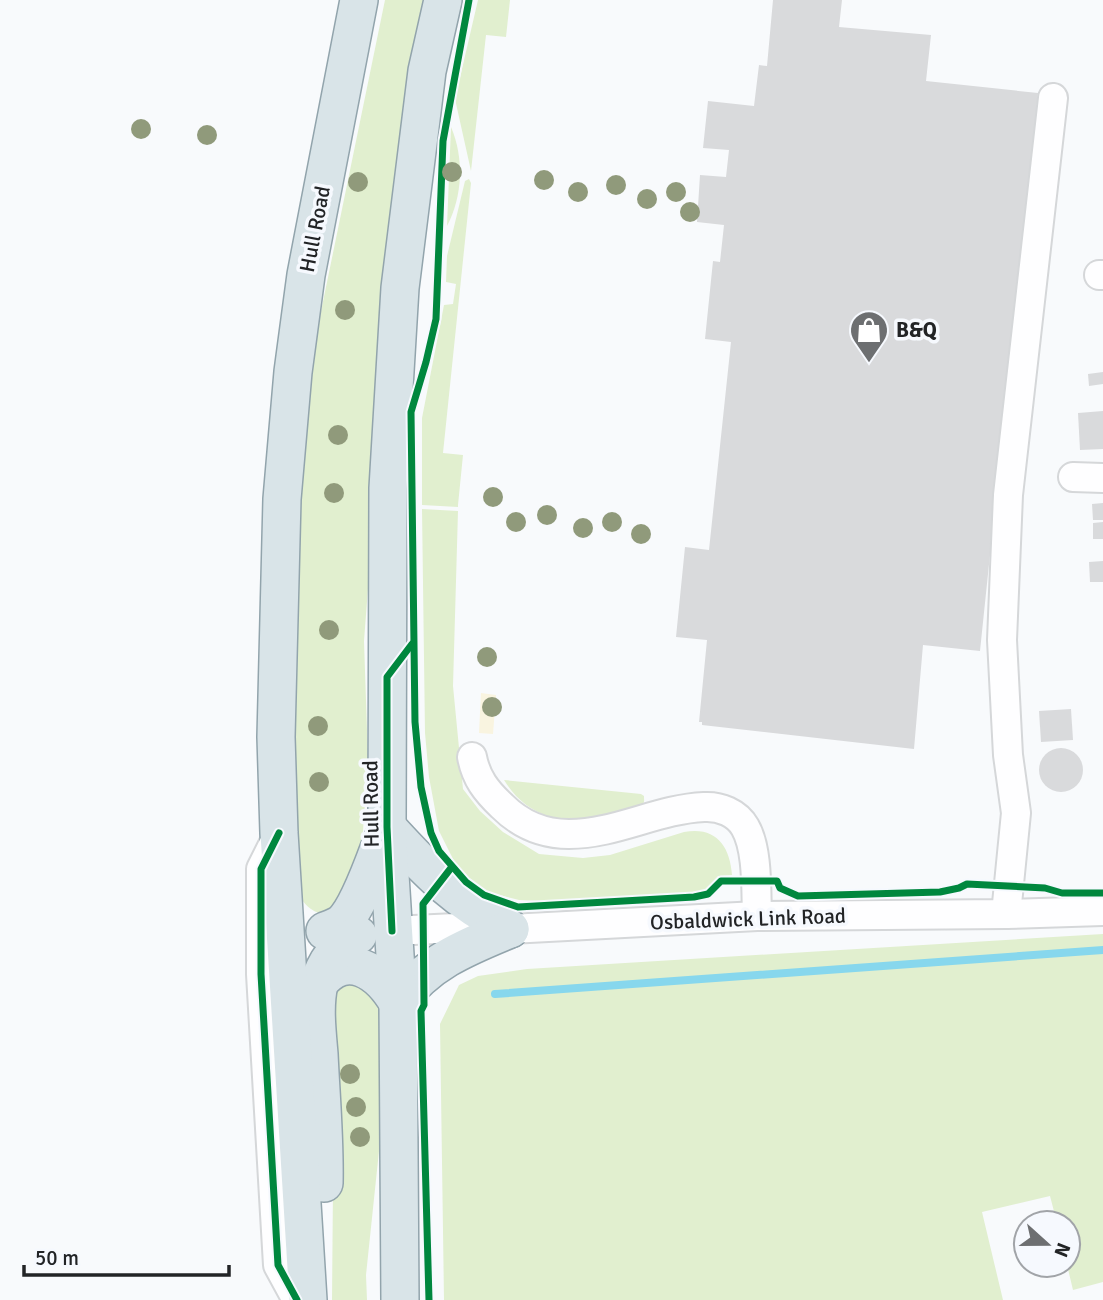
<svg xmlns="http://www.w3.org/2000/svg" width="1103" height="1300" font-family="Signika,sans-serif">
  <style>
    .green { fill: #e1efcf }
    .sand { fill: #f9f4e0 }
    .lines { fill: none; stroke-linecap: round; stroke-linejoin: round }
    .stream { stroke: #87d7ed; stroke-width: 8 }
    .building { fill: #d9dadc }
    .minor-casing { stroke: #d5d7d9; stroke-width: 32 }
    .major-casing { stroke: #92a4ac; stroke-width: 40 }
    .minor { stroke: #fefeff; stroke-width: 28 }
    .major { stroke: #d9e4e8; stroke-width: 37 }
    .cycleway-casing { stroke: #f6f9fe; stroke-width: 11 }
    .cycleway { stroke: #00873e; stroke-width: 7 }
    .tree { fill: #909a7b }
    .labels { text-anchor: middle; dominant-baseline: central; stroke-width: 7; stroke-linejoin: round; paint-order: stroke }
    .street-label { font-size: 21px; fill: #222426; stroke: #f6f9fe }
    .poi-label { font-size: 21px; font-weight: bold; fill: #222426; stroke: #f6f9fe; text-anchor: start }
  </style>
  <rect width="100%" height="100%" fill="#f8fafc"/>
  <g class="green">
    <path d="M385,0H431L378,457L364,641L368,760L360,873L325,915C314,912 307,908 300,897L293,738L300,482L311,360Z"/>
    <polygon points="478,0 510,0 506,37 486,35 471,171 455,99"/>
    <path d="M451,127C464,157 463,196 447,226Z"/>
    <polygon points="469,179 471,183 443,453 463,455 458,505 458,507 422,505 422,418 444,305 453,304 456,284 446,282 447,256 465,181"/>
    <path d="M422,509L458,511L453,686L463,789L480,811L503,832L539,854L583,858L610,855L684,832C715,826 730,845 732,875L718,876L711,887L701,892L560,902L519,900L488,892L468,878L456,865L439,831L429,777L425,733Z"/>
    <path d="M504,780L641,794L644,796C644,801 645,803 641,806C632,813 583,823 571,823C565,822 556,820 550,817C529,810 515,798 504,780Z"/>
    <polygon points="1103,934 1103,1282 1073,1290 1067,1265 1068,1223 1057,1223 1050,1196 982,1212 1003,1300 444,1300 440,1024 459,985 478,976 527,969"/>
    <polygon points="340,976 380,999 381,1132 366,1275 367,1300 332,1300 333,1186 326,983"/>
  </g>
  <polygon class="sand" points="481,693 496,695 493,734 479,733"/>
  <g class="lines">
    <polyline class="stream" points="495,994 1103,950"/>
  </g>
  <g class="building">
    <polygon points="773,0 842,0 839,27 931,35 926,81 1038,93 980,651 923,645 914,749 702,725 702,722 699,722 707,640 676,637 685,547 709,550 731,342 705,339 713,261 720,262 724,225 697,222 700,175 726,177 729,150 703,148 708,101 754,106 759,65 767,66"/>
    <polygon points="1103,372 1103,384 1089,386 1088,374"/>
    <polygon points="1103,411 1103,449 1080,450 1078,413"/>
    <polygon points="1103,503 1103,520 1093,520 1092,504"/>
    <polygon points="1103,522 1103,539 1093,539 1093,523"/>
    <polygon points="1103,561 1103,582 1090,582 1089,562"/>
    <polygon points="1071,709 1073,740 1041,742 1039,711"/>
    <circle cx="1061" cy="770" r="22"/>
  </g>
  <g class="lines">
    <defs>
      <g id="minor">
        <polyline points="1099,275 1103,275"/>
        <polyline points="1073,477 1103,478"/>
        <path d="M472,757C476,778 486,791 502,806C520,824 543,834 569,834C616,834 658,809 704,807C720,806 737,813 745,827C758,849 756,891 757,916"/>
        <polyline points="279,833 261,869 261,974 278,1265 297,1300"/>
        <polyline points="1006,914 1016,813 1008,755 1002,640 1008,495 1053,98"/>
        <polyline points="392,931 456,928 510,929 757,916 1006,914 1103,911"/>
      </g>
      <g id="major">
        <path d="M387,827C429,873 455,900 510,929"/>
        <path d="M325,931C330,929 336,927 341,924C358,910 375,859 383,838"/>
        <path d="M319,983C347,948 380,972 398,1003"/>
        <path d="M398,1003C426,963 466,947 510,929"/>
        <path d="M324,1183C325,1140 321,1097 319,1054C317,1031 314,1006 319,984C324,963 339,943 358,935"/>
        <polyline points="308,1300 279,833 276,737 282,499 293,372 306,275 359,0"/>
        <polyline points="400,1300 398,1003 387,827 388,488 400,288 427,71 443,0"/>
      </g>
    </defs>
    <use href="#minor" class="minor-casing"/>
    <use href="#major" class="major-casing"/>
    <use href="#minor" class="minor"/>
    <use href="#major" class="major"/>
    <defs>
      <g id="cycleway">
        <polyline points="469,0 443,141 436,319 426,362 411,412 415,722 421,787 431,833 439,851 466,882 484,895 518,907 694,897 708,894 721,881 777,881 780,888 798,896 940,892 959,888 967,884 1045,888 1062,893 1103,893"/>
        <polyline points="279,833 261,869 261,974 278,1265 297,1300"/>
        <polyline points="392,931 387,827 387,677 412,644"/>
        <polyline points="429,1300 421,1011 424,1005 423,904 451,868"/>
      </g>
    </defs>
    <use href="#cycleway" class="cycleway-casing"/>
    <use href="#cycleway" class="cycleway"/>
  </g>
  <g class="tree">
    <circle cx="141" cy="129" r="10"/>
    <circle cx="207" cy="135" r="10"/>
    <circle cx="452" cy="172" r="10"/>
    <circle cx="544" cy="180" r="10"/>
    <circle cx="358" cy="182" r="10"/>
    <circle cx="616" cy="185" r="10"/>
    <circle cx="578" cy="192" r="10"/>
    <circle cx="676" cy="192" r="10"/>
    <circle cx="647" cy="199" r="10"/>
    <circle cx="690" cy="212" r="10"/>
    <circle cx="345" cy="310" r="10"/>
    <circle cx="338" cy="435" r="10"/>
    <circle cx="334" cy="493" r="10"/>
    <circle cx="493" cy="497" r="10"/>
    <circle cx="547" cy="515" r="10"/>
    <circle cx="516" cy="522" r="10"/>
    <circle cx="612" cy="522" r="10"/>
    <circle cx="583" cy="528" r="10"/>
    <circle cx="641" cy="534" r="10"/>
    <circle cx="329" cy="630" r="10"/>
    <circle cx="487" cy="657" r="10"/>
    <circle cx="492" cy="707" r="10"/>
    <circle cx="318" cy="726" r="10"/>
    <circle cx="319" cy="782" r="10"/>
    <circle cx="350" cy="1074" r="10"/>
    <circle cx="356" cy="1107" r="10"/>
    <circle cx="360" cy="1137" r="10"/>
  </g>
  <defs>
    <symbol id="shop-pin" viewBox="-11 -11 22 30"><path d="M0 17L-7.5 6A9.5 9.5 0 1 1 7.5 6Z" fill="#6d6f71" stroke="#f6f9fe"/><path d="M-5-2.5h2.3a2.7 3.5 0 0 1 5.4 0H5L5.5 6h-11ZM-1.5-2.5h3a1.5 2.3 0 0 0-3 0Z" fill="#fff"/></symbol>
  </defs>
  <g fill-rule="evenodd">
    <use href="#shop-pin" x="847" y="308" width="44" height="60"/>
  </g>
  <g class="labels">
    <g class="street-label">
      <text transform="translate(315 229) rotate(-79)">Hull Road</text>
      <text transform="translate(371 804) rotate(-91)">Hull Road</text>
      <text transform="translate(748 919) rotate(-2)">Osbaldwick Link Road</text>
    </g>
    <g class="poi-label">
      <text x="896" y="330">B&amp;Q</text>
    </g>
  </g>
  <g transform="translate(1047 1244) rotate(111)"><circle r="33" fill="#f6f9fe" stroke="#a1a4a8" stroke-width="2"/>
  <path d="M0-5L12 26L0 18L-12 26Z" fill="#6d6f71"/>
  <text y="-10" font-size="19" font-weight="bold" text-anchor="middle" fill="#222426">N</text>
  </g>
  <path d="M24 1265v10h205v-10" fill="none" stroke="#222426" stroke-width="3.5"/>
  <text x="35" y="1265" font-size="21" fill="#222426" stroke="#f6f9fe" stroke-width="5" paint-order="stroke">50 m</text>
</svg>
